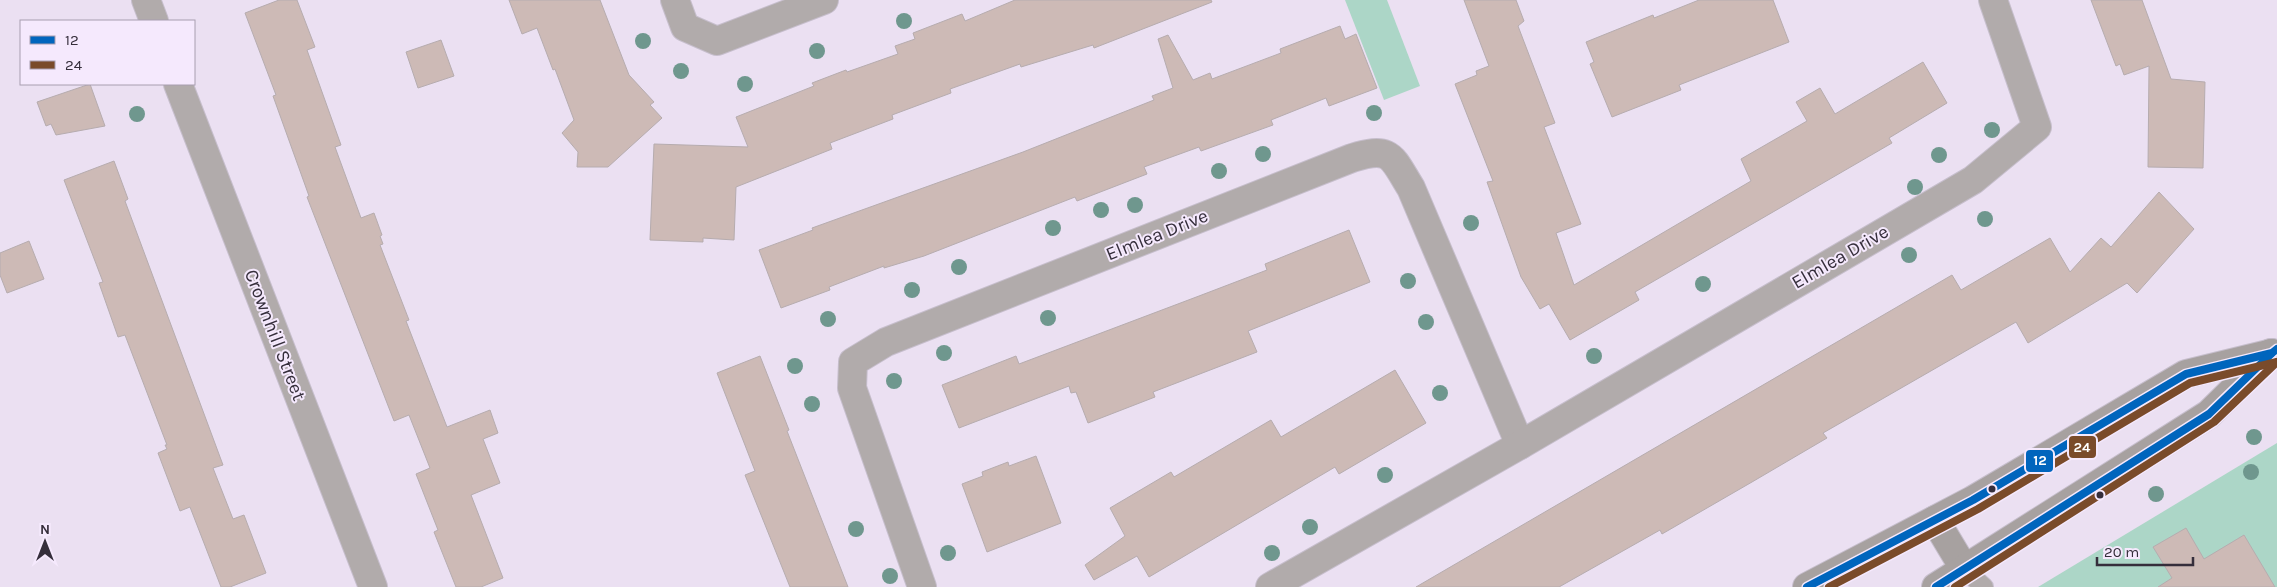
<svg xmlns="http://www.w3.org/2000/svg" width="2277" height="587" font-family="Karla,sans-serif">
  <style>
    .green { fill: #acd6c7 }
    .building { fill: #cdbab6; stroke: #b6acaf }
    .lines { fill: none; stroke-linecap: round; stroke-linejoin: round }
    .service-casing { stroke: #c6becc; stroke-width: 20 }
    .minor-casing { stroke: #c6becc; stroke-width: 30 }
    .secondary-casing { stroke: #c6becc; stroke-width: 30 }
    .service { stroke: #b1abab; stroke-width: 18 }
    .minor { stroke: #b1abab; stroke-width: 28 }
    .secondary { stroke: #a7a1a0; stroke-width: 28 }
    .bus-1-casing { stroke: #f5e9fd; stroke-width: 11 }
    .bus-2-casing { stroke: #f5e9fd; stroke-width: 11 }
    .bus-1 { stroke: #0065bd; stroke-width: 8 }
    .bus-2 { stroke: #7a4b2a; stroke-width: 8 }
    .tree { fill: #6f978e }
    .bus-dot { fill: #352e3b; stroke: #f5e9fd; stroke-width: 2 }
    .labels { text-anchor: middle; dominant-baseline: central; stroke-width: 4; stroke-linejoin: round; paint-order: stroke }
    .street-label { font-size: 19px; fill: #352e3b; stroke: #f5e9fd }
    .line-badge { stroke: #f5e9fd; stroke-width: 2 }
    .badge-label { font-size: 14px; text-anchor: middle; font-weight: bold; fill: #fff }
  </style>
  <rect width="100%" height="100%" fill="#ebe0f2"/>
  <g class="green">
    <polygon points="1345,0 1387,0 1420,86 1384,100"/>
    <polygon points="2277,443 2277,587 2038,587"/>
  </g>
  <g class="building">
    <polygon points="279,0 297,0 315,47 307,50 341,145 335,147 361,218 374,213 382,235 380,236 383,244 380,245 409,320 406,321 447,427 490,410 498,433 483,439 500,483 471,495 503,578 481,587 456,587 434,532 438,530 416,474 430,468 409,415 394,421 307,197 309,196 273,96 276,95 245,13"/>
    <polygon points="509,0 600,0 629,75 654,102 650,105 662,118 608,167 577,167 578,152 562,133 574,120 555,69 553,70 537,28 522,34"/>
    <polygon points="1015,0 1211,0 1212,2 1094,48 1093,45 1021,67 1020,64 950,89 951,93 892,115 893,119 830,143 832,149 736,187 734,240 703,238 703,242 650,240 654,144 748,147 736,117 814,86 812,83 846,70 847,72 898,54 895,46 915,39 913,33 962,14 965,21"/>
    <polygon points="1464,0 1516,0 1524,21 1518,26 1555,123 1544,127 1581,224 1556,233 1574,285 1751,181 1741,159 1807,121 1796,102 1820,88 1835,114 1923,62 1947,103 1889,138 1892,143 1635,292 1639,300 1570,340 1549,304 1540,309 1521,277 1487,182 1493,181 1455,84 1477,75 1476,71 1489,66"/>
    <polygon points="1699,0 1773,0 1789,42 1679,85 1681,90 1612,117 1590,64 1594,62 1586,42 1653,15 1654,18"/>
    <polygon points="2091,0 2142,0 2171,79 2205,82 2203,168 2148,167 2149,66 2124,75 2120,64 2116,66"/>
    <polygon points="1340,26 1345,39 1356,34 1377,88 1329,106 1326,98 1271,120 1273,125 1201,151 1199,147 1144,167 1147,174 1077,201 1075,197 924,256 884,268 884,266 829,287 830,290 781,308 759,250 813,230 812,228 1023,152 1154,100 1152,96 1173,88 1158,39 1168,35 1193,80 1210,73 1212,79 1281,53 1280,49"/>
    <polygon points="441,40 454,76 418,88 406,52"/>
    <polygon points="90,84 105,126 56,135 51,124 46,126 37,102"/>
    <polygon points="114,161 128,199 125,201 223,465 213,468 233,519 244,515 266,573 230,587 221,587 190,507 180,511 158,453 167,449 165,445 167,445 125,335 118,337 99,283 103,282 64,180"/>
    <polygon points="2159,192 2194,229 2137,293 2127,283 2028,343 2016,322 1823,433 1827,438 1752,482 1662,534 1660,530 1559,587 1416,587 1952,275 1961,290 2050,238 2070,272 2101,238 2111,247"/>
    <polygon points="1349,230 1370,282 1248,331 1257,352 1153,392 1155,397 1088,423 1076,392 1071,393 1069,386 959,428 942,385 1016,356 1019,364 1199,296 1267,270 1265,264"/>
    <polygon points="29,241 44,279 7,293 0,275 0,253"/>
    <polygon points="760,356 789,430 787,431 848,587 790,587 745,475 755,471 717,373"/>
    <polygon points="1395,370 1426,423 1339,474 1335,467 1149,577 1137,556 1094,580 1085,565 1125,536 1110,508 1171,472 1174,477 1271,420 1281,437"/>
    <polygon points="1036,456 1061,523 987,552 962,484 983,476 982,472 1008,462 1009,466"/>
    <polygon points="2186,528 2204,559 2244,535 2275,587 2158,587 2172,578 2153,547"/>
  </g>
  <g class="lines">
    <defs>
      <polyline id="service" points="1965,570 1984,587"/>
      <g id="minor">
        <polyline points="146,0 154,21"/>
        <polyline points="675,0 685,27 717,41 824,0"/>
        <polyline points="178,84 373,587"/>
        <path d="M922,587L852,388L853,362L886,342L1352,158C1392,146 1391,156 1411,188L1520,445"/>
        <polyline points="1270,587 1520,445 1973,180 2037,127 1993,0"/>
      </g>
      <g id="secondary">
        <polyline points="1935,520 1965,570"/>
        <polyline points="1807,587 1973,500 2186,374 2272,353"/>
        <polyline points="1936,587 2209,414 2271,353"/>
      </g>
    </defs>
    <use href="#service" class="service-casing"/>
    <use href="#minor" class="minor-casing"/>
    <use href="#secondary" class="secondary-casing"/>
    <use href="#service" class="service"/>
    <use href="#minor" class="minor"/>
    <use href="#secondary" class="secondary"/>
    <defs>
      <g id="bus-1">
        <polyline points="1807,587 1973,500 2186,374 2272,353 2277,349"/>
        <polyline points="1936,587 2209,414 2271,354"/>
      </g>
      <g id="bus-2">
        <polyline points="1829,587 1978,509 2190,383 2277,362"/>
        <polyline points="1955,587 2214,422 2277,362"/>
      </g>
    </defs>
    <use href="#bus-1" class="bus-1-casing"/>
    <use href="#bus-2" class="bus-2-casing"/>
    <use href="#bus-1" class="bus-1"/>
    <use href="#bus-2" class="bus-2"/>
  </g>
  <g class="tree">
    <circle cx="904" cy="21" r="8"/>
    <circle cx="643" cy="41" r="8"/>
    <circle cx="817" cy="51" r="8"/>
    <circle cx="681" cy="71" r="8"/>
    <circle cx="745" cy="84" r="8"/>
    <circle cx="1374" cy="113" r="8"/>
    <circle cx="137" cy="114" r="8"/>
    <circle cx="1992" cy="130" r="8"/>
    <circle cx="1263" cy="154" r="8"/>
    <circle cx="1939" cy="155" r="8"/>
    <circle cx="1219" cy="171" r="8"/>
    <circle cx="1915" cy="187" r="8"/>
    <circle cx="1135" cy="205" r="8"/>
    <circle cx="1101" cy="210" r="8"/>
    <circle cx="1985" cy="219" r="8"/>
    <circle cx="1471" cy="223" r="8"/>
    <circle cx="1053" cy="228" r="8"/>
    <circle cx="1909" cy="255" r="8"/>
    <circle cx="959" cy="267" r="8"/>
    <circle cx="1408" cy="281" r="8"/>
    <circle cx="1703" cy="284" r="8"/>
    <circle cx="912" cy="290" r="8"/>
    <circle cx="1048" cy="318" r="8"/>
    <circle cx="828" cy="319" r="8"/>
    <circle cx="1426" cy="322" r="8"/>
    <circle cx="944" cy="353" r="8"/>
    <circle cx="1594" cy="356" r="8"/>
    <circle cx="795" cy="366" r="8"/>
    <circle cx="894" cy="381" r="8"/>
    <circle cx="1440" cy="393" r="8"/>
    <circle cx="812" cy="404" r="8"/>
    <circle cx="2254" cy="437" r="8"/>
    <circle cx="2251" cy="472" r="8"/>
    <circle cx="1385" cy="475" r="8"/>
    <circle cx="2156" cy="494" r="8"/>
    <circle cx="1310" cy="527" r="8"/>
    <circle cx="856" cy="529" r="8"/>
    <circle cx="948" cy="553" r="8"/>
    <circle cx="1272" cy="553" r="8"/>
    <circle cx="890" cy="576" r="8"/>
  </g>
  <g class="bus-dot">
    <circle cx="1992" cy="489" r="4.5"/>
    <circle cx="2100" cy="495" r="4.5"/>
  </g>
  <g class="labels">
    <g class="street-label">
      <text transform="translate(1157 235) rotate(-22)">Elmlea Drive</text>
      <text transform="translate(1840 257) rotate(-30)">Elmlea Drive</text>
      <text transform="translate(275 335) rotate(69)">Crownhill Street</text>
    </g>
  </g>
  <g class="line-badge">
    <rect x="2068" y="435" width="29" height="24" rx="5" fill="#7a4b2a"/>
    <rect x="2025" y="449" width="29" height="24" rx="5" fill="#0065bd"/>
  </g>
  <g class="badge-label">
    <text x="2082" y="452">24</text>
    <text x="2040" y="465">12</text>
  </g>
  <rect x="20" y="20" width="175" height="65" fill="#f5e9fd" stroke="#a89eaf"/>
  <rect x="30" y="36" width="25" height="8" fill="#0065bd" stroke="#a89eaf"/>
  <text x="65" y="45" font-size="15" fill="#352e3b">12</text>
  <rect x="30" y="61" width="25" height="8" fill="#7a4b2a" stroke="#a89eaf"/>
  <text x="65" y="70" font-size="15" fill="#352e3b">24</text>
  <g transform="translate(45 542)" stroke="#f5e9fd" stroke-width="4" paint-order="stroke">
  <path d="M0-4L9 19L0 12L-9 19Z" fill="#352e3b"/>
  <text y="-8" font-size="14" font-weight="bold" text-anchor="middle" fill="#352e3b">N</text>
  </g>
  <path d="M2097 557v8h96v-8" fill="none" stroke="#352e3b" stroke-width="2.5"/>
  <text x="2104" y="557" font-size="15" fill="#352e3b" stroke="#f5e9fd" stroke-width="4" paint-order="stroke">20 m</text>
</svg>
